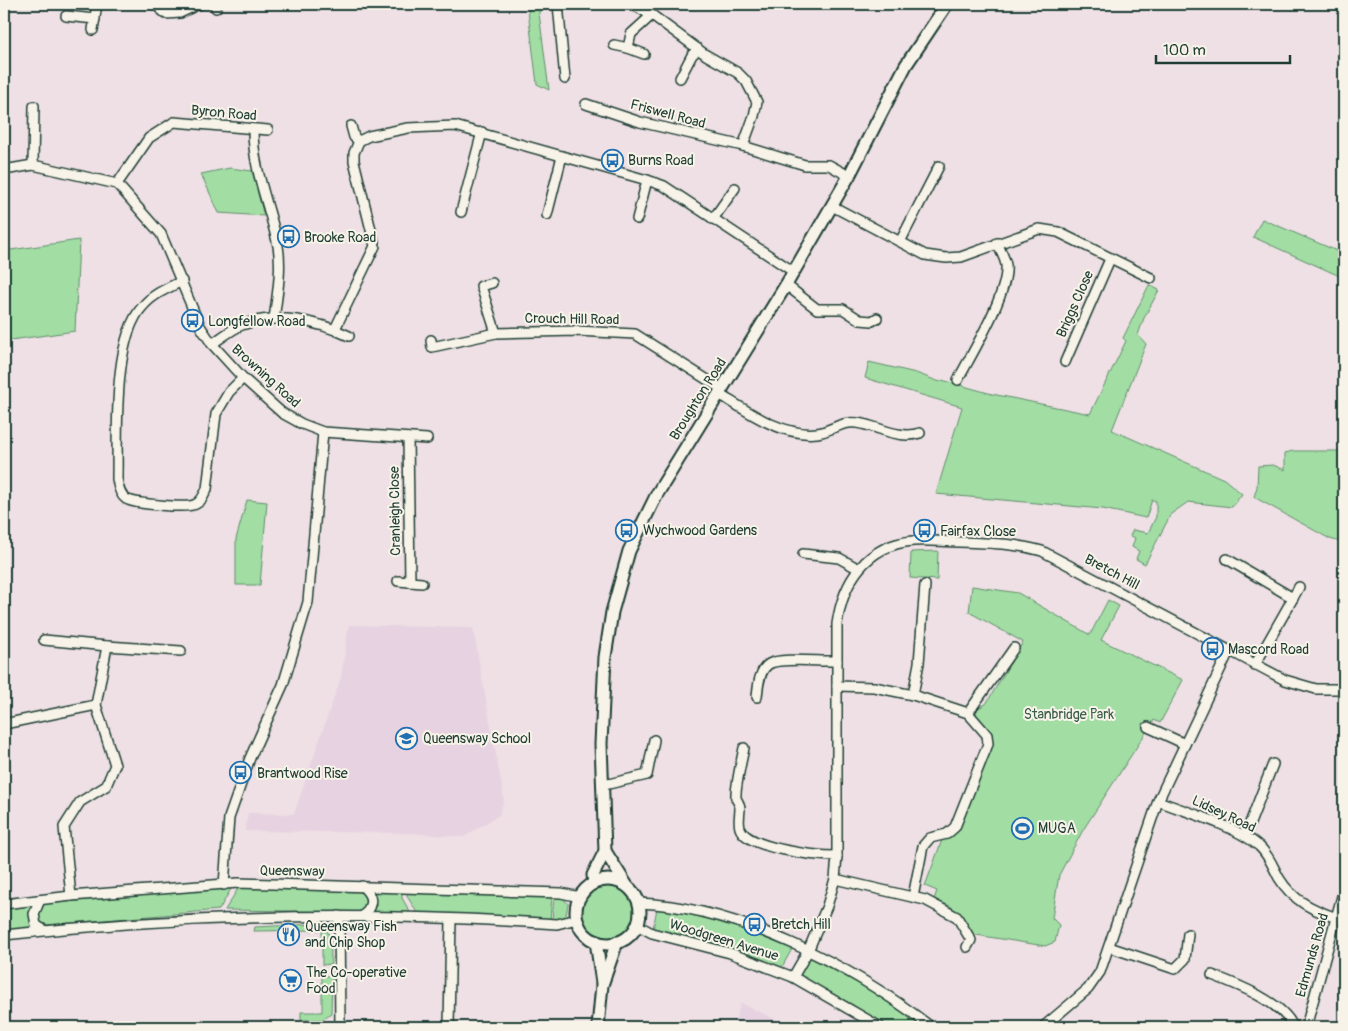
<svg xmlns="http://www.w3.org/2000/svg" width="1348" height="1031" font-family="Pangolin,sans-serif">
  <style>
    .built { fill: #e7d2e1 }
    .green { fill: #a2dda4; stroke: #608d6c }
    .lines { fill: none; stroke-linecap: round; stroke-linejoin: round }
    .minor-casing { stroke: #1f3d34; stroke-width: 12 }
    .major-casing { stroke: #1f3d34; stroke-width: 15 }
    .minor { stroke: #f7f3e8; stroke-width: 9 }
    .major { stroke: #f7f3e8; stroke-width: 11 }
    .labels { text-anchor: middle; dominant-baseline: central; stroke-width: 4; stroke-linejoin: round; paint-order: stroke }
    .street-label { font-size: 14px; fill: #1f3d34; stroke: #f7f3e8 }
    .poi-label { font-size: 14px; fill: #1f3d34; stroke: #f7f3e8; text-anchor: start }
    .park-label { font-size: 14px; fill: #395d4a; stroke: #f7f3e8 }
  </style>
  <rect width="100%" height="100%" fill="#eee0e4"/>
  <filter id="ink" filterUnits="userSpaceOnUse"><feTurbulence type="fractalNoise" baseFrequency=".02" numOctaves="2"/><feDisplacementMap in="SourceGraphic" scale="10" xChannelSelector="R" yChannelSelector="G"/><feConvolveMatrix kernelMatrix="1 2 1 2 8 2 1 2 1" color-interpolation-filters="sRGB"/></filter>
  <g filter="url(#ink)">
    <g class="built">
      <polygon points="349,625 473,628 504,799 499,815 464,837 409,833 245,831 248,813 294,814 341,677"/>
      <polygon points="741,1003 791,1027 733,1027"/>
    </g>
    <g class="green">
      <polygon points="531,4 540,4 539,13 549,90 537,84 528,11"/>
      <polygon points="230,168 252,171 264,216 219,213 201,174"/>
      <polygon points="1262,219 1344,254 1344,278 1253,237"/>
      <polygon points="79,240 75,331 4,341 4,251"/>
      <polygon points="1149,285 1159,290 1144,318 1138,335 1146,344 1112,430 1224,479 1242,494 1232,507 1188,502 1171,514 1145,564 1136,559 1139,551 1132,547 1135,538 1130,536 1133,530 1148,533 1156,517 1156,501 1152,500 1146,518 1103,509 936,494 962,407 865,378 869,362 916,373 940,382 942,380 992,394 1090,414 1126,341 1123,338"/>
      <polygon points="1293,451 1344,451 1344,543 1330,539 1254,497 1257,487 1258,466 1273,465 1285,470 1285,453"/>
      <polygon points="247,500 267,502 260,585 236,585 236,539"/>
      <polygon points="938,551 937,580 910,578 911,552"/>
      <path d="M972,586L1018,593L1090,635L1108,600L1119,606L1101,640L1183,680L1160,723L1154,720L1083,830L1059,875L1052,918L1059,925L1055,942L1045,946L970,934C965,923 961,913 950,906C945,903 939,903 934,899L937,891L925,886L942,840L955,834L960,827L991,745L976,713L978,708L986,704L1023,642L969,612Z"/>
      <circle cx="607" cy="911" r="28"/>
      <polygon points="232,887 219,910 48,925 39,922 38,915 44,904"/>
      <path d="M239,887L359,890C367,894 368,897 366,906L360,912L225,910Z"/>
      <polygon points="372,889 402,892 402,898 411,914 370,913 376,905"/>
      <polygon points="408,891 552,896 550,920 418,914 407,896"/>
      <polygon points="554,896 564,899 568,904 566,915 560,920 552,920"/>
      <polygon points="31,906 29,912 31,928 4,931 4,908"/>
      <path d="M657,908C689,907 761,936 792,949L782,967L724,946L653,929Z"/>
      <path d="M316,924C335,928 330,949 331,964L322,965V930L254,931L255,927Z"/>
      <polygon points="809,957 865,987 924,1027 887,1027 853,1005 799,975"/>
      <polygon points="322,976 332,976 331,1013 322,1020 301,1020 301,1012 322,1012"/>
    </g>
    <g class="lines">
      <defs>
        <g id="minor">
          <polyline points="214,4 216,8"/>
          <polyline points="558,4 565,79"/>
          <polyline points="631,4 652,15 706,55 738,73 746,81 757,102 754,116 743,146 805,165 829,165 849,176"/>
          <polyline points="156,5 166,14 180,13 199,4"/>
          <polyline points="66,16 95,19"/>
          <polyline points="93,30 97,4"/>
          <polyline points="614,45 628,48 631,34 652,15"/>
          <polyline points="628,48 644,54"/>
          <polyline points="680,78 692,55 698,49"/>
          <polyline points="586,104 640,122 743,146"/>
          <path d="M253,130C253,171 270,206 278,246C282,269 277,297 274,319"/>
          <polyline points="359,141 369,136 408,128 455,126 647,180 664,186 794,272"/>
          <polyline points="33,165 34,106"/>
          <polyline points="4,170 33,165 117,184 161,234 200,326 212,344 243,378 282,413 302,424 323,432 427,439"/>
          <polyline points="117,184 149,138 174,122 268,130"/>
          <polyline points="832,206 925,255 946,258 961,257 1039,229 1058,232 1151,278"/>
          <polyline points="461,212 482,132"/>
          <polyline points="547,215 562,156"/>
          <polyline points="637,219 647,180"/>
          <polyline points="713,219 735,188"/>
          <polyline points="901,240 939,166"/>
          <path d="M182,281C168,288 153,294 143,306C112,339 118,434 117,479C118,486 120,495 126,499C135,504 188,509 196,504C202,501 204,495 207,489L216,414L229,392L243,378"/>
          <polyline points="492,283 481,286 496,333"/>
          <polyline points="786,285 817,309 843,309 860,320 872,321 877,318"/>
          <polyline points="335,329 375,246 354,161 354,153 359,141 354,137 351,126"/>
          <polyline points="431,340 432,347 496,333 577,331 635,334 722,389"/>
          <path d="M212,344C221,338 232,329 242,325C276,312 318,321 349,336"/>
          <polyline points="1065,362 1110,259"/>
          <path d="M958,380C972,353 1009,293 1006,265C1005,258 1000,250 997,243"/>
          <path d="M719,394C747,411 782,437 817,433C832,431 841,421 857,423C879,426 898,440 920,433"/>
          <polyline points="803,554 839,558 857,568"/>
          <polyline points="1227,559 1293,598 1255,665"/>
          <polyline points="398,581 410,582 408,438"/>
          <polyline points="410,582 422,583"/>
          <polyline points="1293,598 1299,587"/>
          <polyline points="44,640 107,646"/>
          <polyline points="837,686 874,687 913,695 968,713 1014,648"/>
          <polyline points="913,695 919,663 925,585"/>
          <path d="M757,697C758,687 759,670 769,664C781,657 821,662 837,661"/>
          <polyline points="4,724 96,705"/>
          <polyline points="1148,727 1185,744"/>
          <path d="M744,748C742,758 735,788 736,798C737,801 740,804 740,808C740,815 738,821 740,828C747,849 818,856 837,856"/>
          <polyline points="604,785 647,775 654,740"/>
          <path d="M1158,801C1189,813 1234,825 1259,846C1269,855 1273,867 1279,878C1293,901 1313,910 1337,918"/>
          <polyline points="1245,836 1273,764"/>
          <polyline points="835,879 925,900 957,917 971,940 967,947"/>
          <polyline points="224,885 229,818 250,758 283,685 308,602 323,432"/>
          <path d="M362,886C373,896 374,904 363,916"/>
          <polyline points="71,896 64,827 80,802 106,786 115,765 96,705 107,646 181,651"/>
          <polyline points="913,897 923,846 930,838 947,834 955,827 988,744 987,735 968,713"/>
          <polyline points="40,900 34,914 36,925 44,930"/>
          <path d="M639,903C738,907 853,966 931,1027"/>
          <polyline points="4,904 71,896 238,883 561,893 580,897"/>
          <polyline points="339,916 340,1027"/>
          <polyline points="637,925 652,933 730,953 793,977 880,1027"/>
          <path d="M4,935C188,915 372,911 557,924L577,919"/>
          <polyline points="1109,947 1175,969 1185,959 1188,934"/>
          <path d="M1212,975C1236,984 1283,1002 1293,1027"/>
          <path d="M793,977L808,951L827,906L835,879L837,856V624C843,582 866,545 913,541C928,540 944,542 959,542C988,543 1014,543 1042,551L1285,680L1316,689H1344"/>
          <polyline points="449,1027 451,919"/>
          <polyline points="1043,1027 1088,989 1100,972 1158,801 1229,651"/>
          <polyline points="1306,1027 1344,889"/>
        </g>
        <g id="major">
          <polyline points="605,851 627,886"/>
          <circle cx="608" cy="912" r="32"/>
          <polyline points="594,883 593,875 605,851 601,744 605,657 612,612 629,551 657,494 786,285 849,176 906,65 947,4"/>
          <polyline points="596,941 602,983"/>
          <polyline points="598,1027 602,985 617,942"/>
        </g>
      </defs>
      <use href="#minor" class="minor-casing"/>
      <use href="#major" class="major-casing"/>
      <use href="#minor" class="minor"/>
      <use href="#major" class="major"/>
    </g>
  </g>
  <defs>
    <symbol id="bus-ring" viewBox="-11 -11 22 22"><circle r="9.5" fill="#f7f3e8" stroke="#1f6fb2" stroke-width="1.5"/><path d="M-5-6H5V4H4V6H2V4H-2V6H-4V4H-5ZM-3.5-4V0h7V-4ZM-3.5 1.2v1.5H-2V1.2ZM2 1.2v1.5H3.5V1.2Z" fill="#1f6fb2"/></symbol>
    <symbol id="school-ring" viewBox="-11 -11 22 22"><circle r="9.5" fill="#f7f3e8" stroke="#1f6fb2" stroke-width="1.5"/><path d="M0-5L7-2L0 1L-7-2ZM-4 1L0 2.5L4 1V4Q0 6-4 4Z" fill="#1f6fb2"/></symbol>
    <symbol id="stadium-ring" viewBox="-11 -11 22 22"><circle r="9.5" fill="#f7f3e8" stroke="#1f6fb2" stroke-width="1.5"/><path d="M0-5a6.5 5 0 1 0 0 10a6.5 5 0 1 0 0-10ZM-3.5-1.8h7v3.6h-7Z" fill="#1f6fb2"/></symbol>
    <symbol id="restaurant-ring" viewBox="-11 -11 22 22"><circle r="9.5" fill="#f7f3e8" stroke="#1f6fb2" stroke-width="1.5"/><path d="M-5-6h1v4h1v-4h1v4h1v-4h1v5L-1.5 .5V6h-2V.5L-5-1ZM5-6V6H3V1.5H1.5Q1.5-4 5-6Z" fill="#1f6fb2"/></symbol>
    <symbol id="supermarket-ring" viewBox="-11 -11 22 22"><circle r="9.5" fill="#f7f3e8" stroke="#1f6fb2" stroke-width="1.5"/><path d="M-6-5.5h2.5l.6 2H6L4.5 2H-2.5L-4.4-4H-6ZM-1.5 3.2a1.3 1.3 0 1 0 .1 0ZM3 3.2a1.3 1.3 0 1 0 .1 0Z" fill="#1f6fb2"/></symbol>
  </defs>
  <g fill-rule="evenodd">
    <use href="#bus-ring" x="600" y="148" width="25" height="25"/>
    <use href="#bus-ring" x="276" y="224" width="25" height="25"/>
    <use href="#bus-ring" x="180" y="308" width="25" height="25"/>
    <use href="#bus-ring" x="614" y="518" width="25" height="25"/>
    <use href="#bus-ring" x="912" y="518" width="25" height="25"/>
    <use href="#bus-ring" x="1200" y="636" width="25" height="25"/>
    <use href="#school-ring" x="394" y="726" width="25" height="25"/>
    <use href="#bus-ring" x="228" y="760" width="25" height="25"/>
    <use href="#stadium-ring" x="1010" y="816" width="25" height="25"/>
    <use href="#bus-ring" x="742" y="912" width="25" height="25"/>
    <use href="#restaurant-ring" x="276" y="922" width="25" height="25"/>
    <use href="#supermarket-ring" x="278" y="968" width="25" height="25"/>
  </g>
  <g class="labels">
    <g class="street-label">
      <text transform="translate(224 113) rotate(5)">Byron Road</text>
      <text transform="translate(668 114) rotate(15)">Friswell Road</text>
      <text transform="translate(1075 304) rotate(-66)">Briggs Close</text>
      <text transform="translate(572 319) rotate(1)">Crouch Hill Road</text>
      <text transform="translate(266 376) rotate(42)">Browning Road</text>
      <text transform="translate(698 399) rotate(-58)">Broughton Road</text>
      <text transform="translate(395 511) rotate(-91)">Cranleigh Close</text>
      <text transform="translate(1112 572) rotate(28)">Bretch Hill</text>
      <text transform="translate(1224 814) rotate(25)">Lidsey Road</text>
      <text transform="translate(292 871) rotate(1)">Queensway</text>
      <text transform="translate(724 940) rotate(17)">Woodgreen Avenue</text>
      <text transform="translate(1312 955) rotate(-74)">Edmunds Road</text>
    </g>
    <g class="poi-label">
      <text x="628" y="160">Burns Road</text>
      <text x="304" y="237">Brooke Road</text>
      <text x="208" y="321">Longfellow Road</text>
      <text x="643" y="530">Wychwood Gardens</text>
      <text x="940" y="531">Fairfax Close</text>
      <text x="1228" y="649">Mascord Road</text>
      <text x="423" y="738">Queensway School</text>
      <text x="257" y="773">Brantwood Rise</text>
      <text x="1038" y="828">MUGA</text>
      <text x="771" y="924">Bretch Hill</text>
      <text x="305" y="926">Queensway Fish<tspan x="305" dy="16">and Chip Shop</tspan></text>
      <text x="306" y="972">The Co-operative<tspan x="306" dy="16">Food</tspan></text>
    </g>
    <g class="park-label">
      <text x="1069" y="714">Stanbridge Park</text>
    </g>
  </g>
  <rect width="1348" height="1031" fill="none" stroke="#f7f3e8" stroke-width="20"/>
  <rect x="10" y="10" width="1328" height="1011" fill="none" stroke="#1f3d34" stroke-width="2" filter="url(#ink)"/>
  <path d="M1156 55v8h134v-8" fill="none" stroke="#1f3d34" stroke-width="2.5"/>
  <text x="1163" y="55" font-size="15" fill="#1f3d34" stroke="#f7f3e8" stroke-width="4" paint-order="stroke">100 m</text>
</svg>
